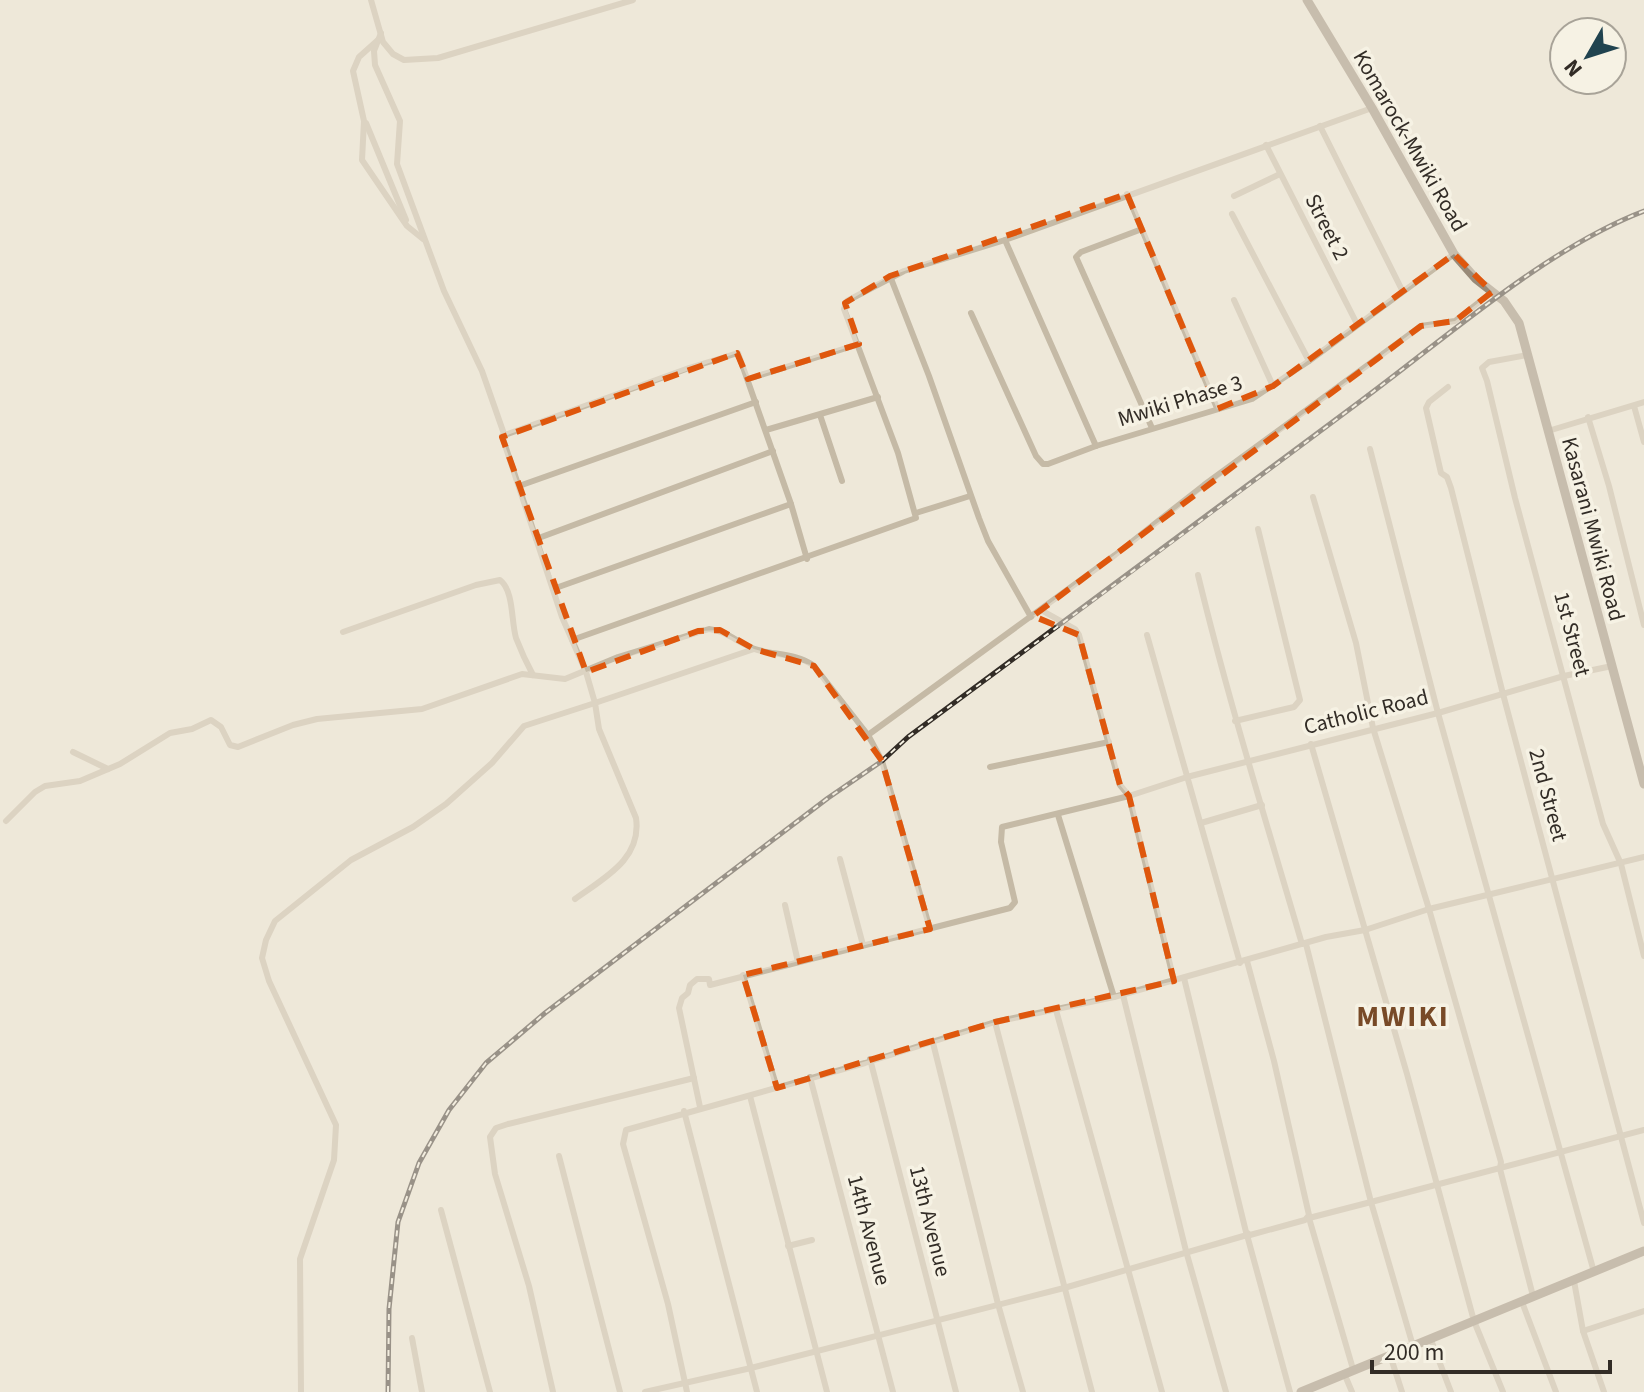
<svg xmlns="http://www.w3.org/2000/svg" width="1644" height="1392" font-family="'Source Sans 3',sans-serif">
  <style>
    .lines { fill: none; stroke-linecap: round; stroke-linejoin: round }
    .street { stroke: #c5baa6; stroke-width: 6 }
    .secondary { stroke: #988a78; stroke-width: 9 }
    .rail-casing { stroke: #322c26; stroke-width: 5 }
    .rail { stroke: #f6f2e4; stroke-width: 2; stroke-dasharray: 6; stroke-linecap: butt }
    .marked { fill: none; stroke: #df570d; stroke-width: 6; stroke-dasharray: 16 10; stroke-linejoin: round }
    .labels { text-anchor: middle; dominant-baseline: central; stroke-width: 7; stroke-linejoin: round; paint-order: stroke }
    .street-label { font-size: 22px; fill: #322c26; stroke: #f6f2e4 }
    .district-label { font-size: 30px; font-weight: bold; letter-spacing: 2px; fill: #784a27; stroke: #f6f2e4 }
  </style>
  <rect width="100%" height="100%" fill="#eee8d9"/>
  <g class="lines">
    <g class="street">
      <polyline points="371,0 383,42 393,54 404,60 438,58 633,0"/>
      <polyline points="381,33 374,51 375,65 400,121 397,164 444,291 482,371 504,434"/>
      <polyline points="378,40 359,57 353,71 364,121 362,160 407,226 423,239"/>
      <polyline points="366,123 406,220"/>
      <polyline points="1320,126 1402,290"/>
      <polyline points="1266,145 1357,324"/>
      <polyline points="1127,194 1217,408"/>
      <polyline points="1234,196 1280,174"/>
      <polyline points="1232,214 1309,361"/>
      <polyline points="1142,229 1081,252 1076,257 1152,428"/>
      <polyline points="1005,240 1096,446"/>
      <polyline points="890,276 929,376 979,518 988,541 1031,617"/>
      <polyline points="1234,300 1273,386"/>
      <polyline points="971,313 1036,456 1043,464 1048,464 1096,446 1252,399 1309,361 1454,254"/>
      <polyline points="1527,355 1489,362 1482,368 1487,381 1515,498 1603,824 1621,864 1644,956"/>
      <polyline points="748,379 859,344"/>
      <polyline points="1448,387 1429,402 1426,408 1441,473 1447,477 1451,488 1503,694 1644,1223"/>
      <polyline points="1634,406 1644,442"/>
      <polyline points="820,415 842,481"/>
      <polyline points="1588,417 1609,486 1644,625"/>
      <polyline points="766,430 878,397"/>
      <polyline points="1548,431 1644,402"/>
      <polyline points="1370,449 1438,713 1594,1272"/>
      <polyline points="519,486 756,402"/>
      <polyline points="1313,497 1356,643 1373,728 1429,909 1501,1162 1500,1169 1533,1296"/>
      <polyline points="916,513 970,496"/>
      <polyline points="536,539 773,451"/>
      <path d="M1198,575C1228,699 1266,821 1302,944"/>
      <polyline points="553,589 791,504"/>
      <polyline points="1041,610 1075,629 1079,635 1120,785 1129,796 1174,981"/>
      <path d="M343,632L476,585L500,580C514,591 511,621 516,638C521,651 526,662 533,675"/>
      <polyline points="1147,635 1240,963"/>
      <polyline points="572,640 916,518 898,453 844,309 847,301 904,271 1005,240 1372,108"/>
      <polyline points="1235,721 1294,707 1300,700 1258,529"/>
      <polyline points="868,735 1115,555 1204,485 1421,326 1455,321 1492,292"/>
      <polyline points="1311,744 1407,1074 1474,1321 1503,1392"/>
      <polyline points="73,752 108,769"/>
      <polyline points="990,767 1109,742"/>
      <polyline points="1058,815 1114,997"/>
      <path d="M6,821L35,792L45,786L80,781L120,764L170,733L192,729L211,720L221,727L230,745L238,747L293,725L317,719L422,709L522,674L565,679L618,657L709,629C728,631 740,645 758,650C777,655 798,654 814,666L868,735L882,761L930,929"/>
      <polyline points="1201,823 1262,805"/>
      <polyline points="840,859 863,945"/>
      <path d="M575,899C604,878 642,859 636,818L599,729L595,703L754,649"/>
      <polyline points="785,905 798,962"/>
      <polyline points="1306,944 1371,1202 1644,1130"/>
      <polyline points="743,975 777,1088"/>
      <polyline points="1184,978 1246,1232 1250,1235 1305,1220 1309,1215 1274,1061 1247,961"/>
      <polyline points="1123,995 1186,1251 1226,1392"/>
      <polyline points="1056,1010 1162,1392"/>
      <polyline points="995,1022 1092,1392"/>
      <polyline points="933,1043 998,1304 1023,1392"/>
      <polyline points="870,1059 956,1392"/>
      <polyline points="810,1077 893,1392"/>
      <polyline points="750,1096 827,1392"/>
      <polyline points="700,1107 679,1008 682,998 688,993 690,985 697,979 709,979 710,985 1010,908 1015,902 1001,842 1002,827 1129,796 1187,777 1438,713 1564,676 1612,666"/>
      <polyline points="684,1111 757,1392"/>
      <polyline points="559,1156 620,1392"/>
      <polyline points="441,1210 490,1392"/>
      <polyline points="788,1246 812,1240"/>
      <polyline points="1574,1281 1583,1331 1604,1392"/>
      <polyline points="1522,1302 1556,1392"/>
      <polyline points="1583,1331 1644,1311"/>
      <polyline points="412,1338 422,1392"/>
      <polyline points="1431,1340 1451,1392"/>
      <polyline points="1390,1355 1402,1392"/>
      <polyline points="1353,1369 1309,1218 1371,1202 1413,1346"/>
      <polyline points="1344,1373 1352,1392"/>
      <polyline points="301,1392 300,1259 334,1160 336,1125 269,981 262,958 266,940 275,921 351,860 413,827 446,804 492,763 524,726 595,703 586,672 562,617 502,436 689,368 738,353 791,504 807,559"/>
      <polyline points="553,1392 529,1286 495,1174 490,1137 496,1128 508,1124 694,1078"/>
      <polyline points="645,1392 751,1368 1064,1288 1247,1235 1290,1392"/>
      <polyline points="687,1392 668,1304 623,1144 626,1130 865,1063 995,1022 1114,997 1326,937 1365,930 1429,909 1644,857"/>
    </g>
    <g class="secondary">
      <polyline points="1307,0 1372,108 1454,254 1476,279 1504,301 1519,323 1644,784"/>
      <polyline points="1301,1392 1644,1251"/>
    </g>
    <defs>
      <path id="rail" d="M388,1392L389,1309L398,1222L419,1163L449,1110L486,1063L545,1013L828,798L882,761L908,737C1060,625 1212,513 1362,400C1446,338 1547,248 1644,211"/>
    </defs>
    <use href="#rail" class="rail-casing"/>
    <use href="#rail" class="rail"/>
  </g>
  <path d="M0 0H1644V1392H0ZM1127,194L1217,409L1273,386L1454,254L1492,292L1455,321L1421,326L1033,616L1079,635L1120,785L1129,796L1174,981L995,1022L777,1088L743,975L930,929L882,761L814,666L754,649L720,630L698,631L586,672L502,437L737,353L748,379L859,344L845,303L890,276Z" fill="#eee8d9" fill-opacity=".55" fill-rule="evenodd"/>
  <path class="marked" d="M1127,194L1217,409L1273,386L1454,254L1492,292L1455,321L1421,326L1033,616L1079,635L1120,785L1129,796L1174,981L995,1022L777,1088L743,975L930,929L882,761L814,666L754,649L720,630L698,631L586,672L502,437L737,353L748,379L859,344L845,303L890,276Z"/>
  <g class="labels">
    <g class="street-label">
      <text transform="translate(1410 141) rotate(60)">Komarock-Mwiki Road</text>
      <text transform="translate(1327 227) rotate(63)">Street 2</text>
      <text transform="translate(1180 401) rotate(-17)">Mwiki Phase 3</text>
      <text transform="translate(1593 529) rotate(75)">Kasarani Mwiki Road</text>
      <text transform="translate(1572 634) rotate(75)">1st Street</text>
      <text transform="translate(1366 712) rotate(-14)">Catholic Road</text>
      <text transform="translate(1548 795) rotate(75)">2nd Street</text>
      <text transform="translate(930 1221) rotate(76)">13th Avenue</text>
      <text transform="translate(869 1230) rotate(75)">14th Avenue</text>
    </g>
    <g class="district-label">
      <text x="1403" y="1016">MWIKI</text>
    </g>
  </g>
  <g transform="translate(1588 56) rotate(231)"><circle r="38" fill="#f6f2e4" stroke="#a8a398" stroke-width="2"/>
  <path d="M0-6L14 30L0 20L-14 30Z" fill="#20434f"/>
  <text y="-12" font-size="22" font-weight="bold" text-anchor="middle" fill="#322c26">N</text>
  </g>
  <path d="M1372 1360v12h238v-12" fill="none" stroke="#322c26" stroke-width="4"/>
  <text x="1384" y="1360" font-size="24" fill="#322c26" stroke="#f6f2e4" stroke-width="6" paint-order="stroke">200 m</text>
</svg>
